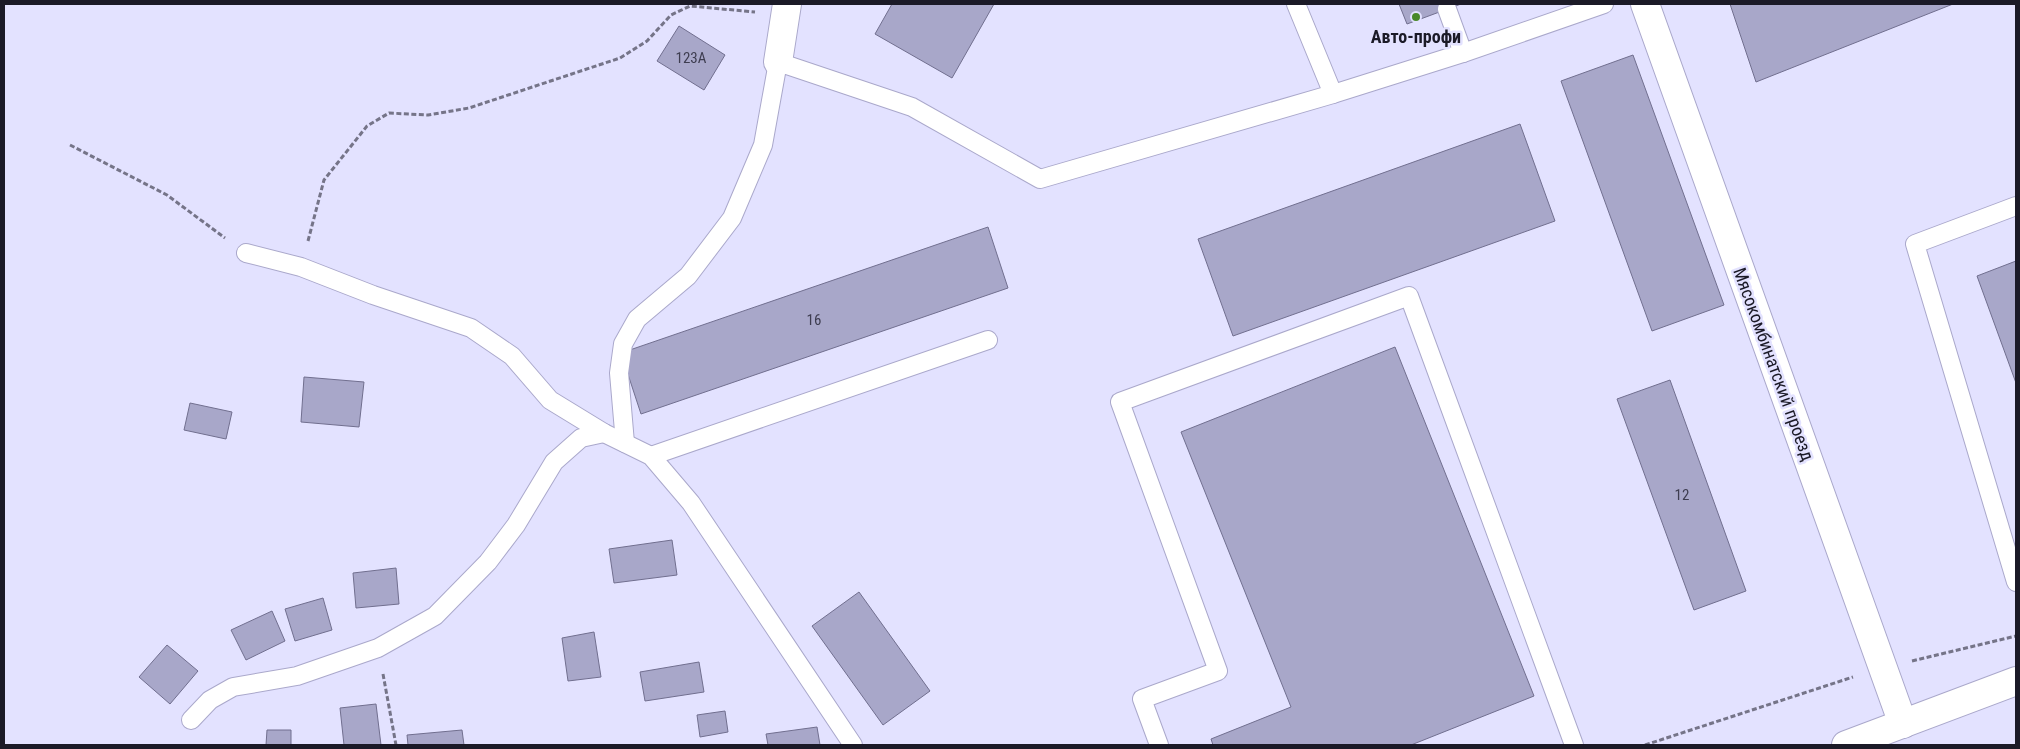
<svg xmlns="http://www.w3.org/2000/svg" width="2020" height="749" font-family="'Roboto Condensed',sans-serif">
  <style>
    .building { fill: #a8a7c9; stroke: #716f8f }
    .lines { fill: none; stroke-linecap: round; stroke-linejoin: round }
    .lane-casing { stroke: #aaa8cb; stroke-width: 20 }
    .street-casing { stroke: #aaa8cb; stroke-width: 30 }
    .path { stroke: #757488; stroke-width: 3; stroke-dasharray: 5 2.5; stroke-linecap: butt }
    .lane { stroke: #fff; stroke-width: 18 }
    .street { stroke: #fff; stroke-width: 28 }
    .poi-dot { fill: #498829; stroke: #e3e2ff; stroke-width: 2 }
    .labels { text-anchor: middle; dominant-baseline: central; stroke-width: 5; stroke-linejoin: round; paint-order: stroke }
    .number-label { font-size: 15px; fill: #3e3d50 }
    .poi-label { font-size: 18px; font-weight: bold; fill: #1b1a27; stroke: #e3e2ff }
    .street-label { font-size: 18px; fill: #1b1a27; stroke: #e3e2ff }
  </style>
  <rect width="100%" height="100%" fill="#e3e2ff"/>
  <g class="building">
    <polygon points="892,4 994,4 952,78 875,34"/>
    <polygon points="1399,4 1461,4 1407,24"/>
    <polygon points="1730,4 1953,4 1756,82"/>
    <polygon points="679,26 725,55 704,90 657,61"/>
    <polygon points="1633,55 1724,305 1652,331 1561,81"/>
    <polygon points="1520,124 1555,221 1233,336 1198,239"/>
    <polygon points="988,227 1008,288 641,414 621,353"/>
    <polygon points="2016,261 2016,383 1977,276"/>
    <polygon points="1395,347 1534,696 1411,745 1213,745 1211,739 1291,707 1181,432"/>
    <polygon points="304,377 364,382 359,427 301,422"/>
    <polygon points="1670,380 1746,591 1694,610 1617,399"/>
    <polygon points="190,403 232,412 226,439 184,430"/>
    <polygon points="672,540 677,575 614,583 609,549"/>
    <polygon points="396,568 399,604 356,608 353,573"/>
    <polygon points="859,592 930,691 883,725 812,626"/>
    <polygon points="323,598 332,630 295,641 285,609"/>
    <polygon points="272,611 285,641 246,660 231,630"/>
    <polygon points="594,632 601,677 568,681 562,638"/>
    <polygon points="167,645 198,671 170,704 139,677"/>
    <polygon points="699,662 704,692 645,701 640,672"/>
    <polygon points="376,704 381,745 344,745 340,708"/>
    <polygon points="725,711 728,732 700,737 697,715"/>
    <polygon points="817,727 820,745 768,745 766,734"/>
    <polygon points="267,730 291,730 291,745 266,745"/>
    <polygon points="462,730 464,745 408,745 407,735"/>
  </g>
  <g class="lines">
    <defs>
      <g id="lane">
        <polyline points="1296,4 1333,94 1463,53 1604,4"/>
        <polyline points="1447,9 1463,53"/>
        <polyline points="2016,206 1915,244 2016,582"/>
        <polyline points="246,253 301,267 373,295 471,328 512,356 550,400 604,433 651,456 691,503 853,745"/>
        <polyline points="625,443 619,373 623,344 637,319 688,276 732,218 763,145 778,62 912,107 1040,179 1333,94"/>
        <polyline points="651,456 988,340"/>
        <polyline points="191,720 210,700 233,687 297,676 378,648 435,616 488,562 516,525 554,462 581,438 604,433"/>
        <polyline points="1159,745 1142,699 1218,671 1120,402 1409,296 1574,745"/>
      </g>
      <g id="street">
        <polyline points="1645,4 1903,724"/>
        <polyline points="778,62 787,4"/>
        <polyline points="1846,745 2016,681"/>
      </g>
    </defs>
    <use href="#lane" class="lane-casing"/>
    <use href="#street" class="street-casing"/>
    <g class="path">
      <polyline points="70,145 167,195 225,238"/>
      <polyline points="308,241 324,180 367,126 389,113 428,115 469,108 620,58 647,41 671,15 690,6 755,12"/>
      <polyline points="1912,661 2016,636"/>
      <polyline points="383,674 396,745"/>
      <polyline points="1645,745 1853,677"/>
    </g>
    <use href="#lane" class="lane"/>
    <use href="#street" class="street"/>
  </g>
  <circle class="poi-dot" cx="1416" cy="17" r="5"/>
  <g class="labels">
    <g class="number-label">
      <text x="691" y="58">123А</text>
      <text x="814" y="320">16</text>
      <text x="1682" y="495">12</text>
    </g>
    <g class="poi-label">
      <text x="1416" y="36">Авто-профи</text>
    </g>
    <g class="street-label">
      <text transform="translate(1774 364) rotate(70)">Мясокомбинатский проезд</text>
    </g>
  </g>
  <rect width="2020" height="749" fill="none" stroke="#1b1a27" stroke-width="10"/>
</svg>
